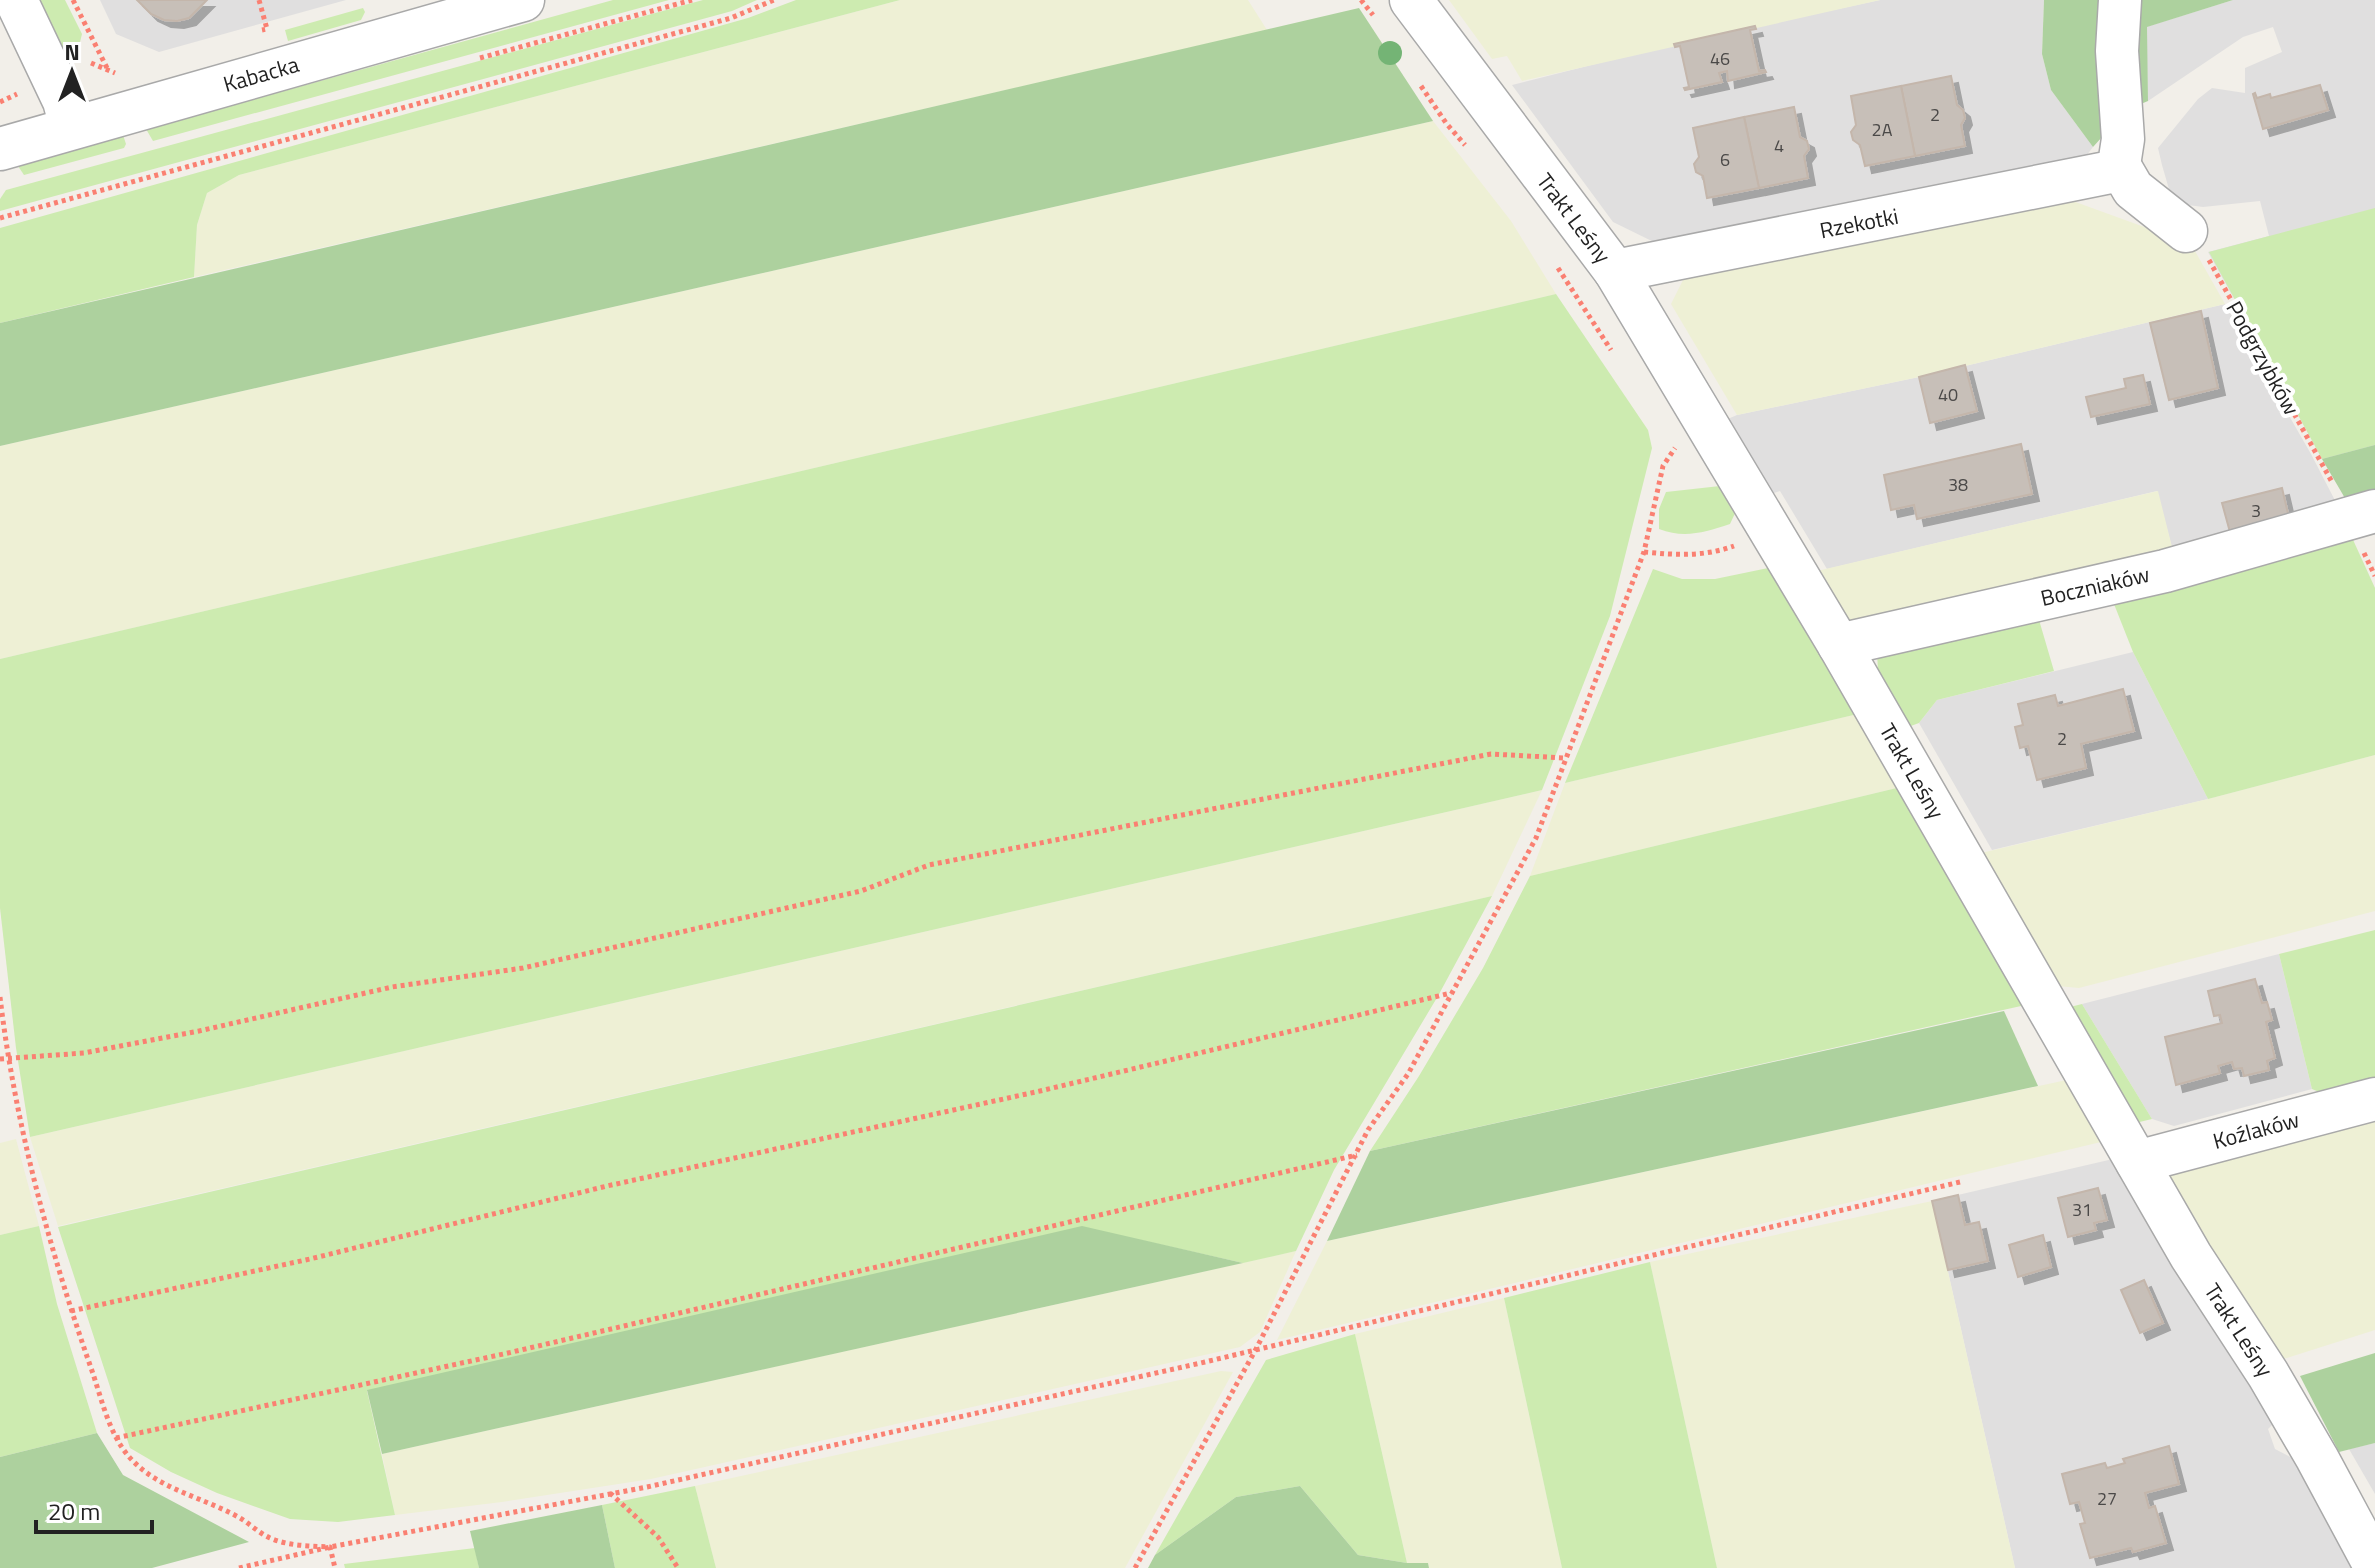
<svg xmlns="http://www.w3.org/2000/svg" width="2375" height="1568" font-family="'Titillium Web',sans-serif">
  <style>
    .residential { fill: #e0dfdf }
    .farmland { fill: #eef0d5 }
    .grass { fill: #cdebb0 }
    .forest { fill: #add19e }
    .building { fill: #c7bfb8; stroke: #c4b6ab; stroke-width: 2; filter: url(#shadow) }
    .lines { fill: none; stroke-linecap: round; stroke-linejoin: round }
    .minor-casing { stroke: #a9a9a9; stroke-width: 45 }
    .path { stroke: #fa8072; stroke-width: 5; stroke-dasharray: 4 4; stroke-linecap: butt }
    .minor { stroke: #fff; stroke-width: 42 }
    .tree { fill: #74b475 }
    .labels { text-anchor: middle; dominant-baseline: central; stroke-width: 8; stroke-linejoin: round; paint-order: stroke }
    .number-label { font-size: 18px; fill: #4b4948 }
    .street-label { font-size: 22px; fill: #222; stroke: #fff }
  </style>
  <defs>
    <filter id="shadow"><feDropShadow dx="7" dy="7" stdDeviation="0" flood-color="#0004"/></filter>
  </defs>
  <rect width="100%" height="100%" fill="#f2efe9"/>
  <g class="residential">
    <polygon points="100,0 346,0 159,52 116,34"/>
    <polygon points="1880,0 2044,0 2042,54 2051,90 2093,147 2083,160 1662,246 1613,222 1512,85 1674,44"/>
    <polygon points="2233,0 2375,0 2375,498 2349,505 2208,252 2269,236 2260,201 2203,207 2173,203 2162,165 2158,148 2198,99 2212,88 2245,93 2245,68 2282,52 2273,27 2243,37 2148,101 2146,27"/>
    <polygon points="2225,304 2311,454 2342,514 2174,555 2157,491 1827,569 1780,491 1771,494 1723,421 1737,415 1919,377"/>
    <polygon points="2133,652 2208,799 1992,850 1919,723 1937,700"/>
    <polygon points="2279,954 2312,1089 2174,1126 2152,1119 2082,1004"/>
    <polygon points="2113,1159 2273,1424 2268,1429 2275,1449 2298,1461 2363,1568 2015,1568 1932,1201"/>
    <polygon points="2375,1443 2375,1494 2349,1449"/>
  </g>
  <g class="farmland">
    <polygon points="900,0 1248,0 1267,30 194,277 197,225 207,193 239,175"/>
    <polygon points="1449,0 1880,0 1522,81 1507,56 1492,59"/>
    <polygon points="1433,121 1511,221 1556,294 0,659 0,446"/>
    <polygon points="2070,200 2191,244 2225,304 1919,377 1737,415 1671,304 1684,278"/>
    <polygon points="2158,491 2174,555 1858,625 1844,616 1817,571"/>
    <polygon points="1862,713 1905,786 1530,876 1565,783"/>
    <polygon points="2375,755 2375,911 2079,988 2057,986 1977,854 2208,799"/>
    <polygon points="1542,790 1492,896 58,1226 30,1137"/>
    <polygon points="2071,1079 2101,1142 1277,1340 1327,1241"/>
    <polygon points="2375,1109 2375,1330 2274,1362 2162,1172"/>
    <polygon points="16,1139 39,1226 0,1235 0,1143"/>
    <polygon points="1932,1201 2015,1568 1717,1568 1650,1262"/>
    <polygon points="1296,1251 1260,1332 1240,1347 651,1479 502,1502 395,1515 382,1454"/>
    <polygon points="1504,1298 1562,1568 1429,1568 1428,1563 1407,1563 1355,1334"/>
    <polygon points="1221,1371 1233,1372 1125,1568 716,1568 695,1486"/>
  </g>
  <g class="grass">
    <polygon points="40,0 65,0 82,34 78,50 62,57 39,4"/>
    <polygon points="613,0 669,0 153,141 146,129"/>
    <polygon points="703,0 757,0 732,11 0,211 0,199 6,190"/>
    <polygon points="796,0 900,0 239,175 207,193 197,225 194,277 0,323 0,228 748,18"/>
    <polygon points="363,8 365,12 361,20 288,41 285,30"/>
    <polygon points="123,135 126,144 124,148 24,175 18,166"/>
    <polygon points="2375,208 2375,445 2322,459 2209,252"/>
    <polygon points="1556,294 1648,430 1652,448 1610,616 1542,790 30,1137 16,1048 0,908 0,659"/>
    <path d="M1729,485L1737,509L1730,524C1705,532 1685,539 1659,529V509L1666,492Z"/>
    <polygon points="2349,531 2375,588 2375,755 2208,799 2133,652 2110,594"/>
    <polygon points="1773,567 1862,713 1565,783 1653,569 1682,579 1715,579"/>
    <polygon points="2037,613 2054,671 1937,700 1919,723 1908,727 1878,672 1877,651"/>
    <polygon points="1905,786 2030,1004 1370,1151 1419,1076 1483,968 1530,876"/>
    <polygon points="1492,896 1438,996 1334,1170 1296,1251 1243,1263 1082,1227 367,1391 395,1515 338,1522 290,1519 217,1493 171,1472 130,1448 58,1227"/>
    <polygon points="2375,930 2375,1088 2336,1099 2312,1089 2279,954"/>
    <polygon points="2082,1004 2152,1119 2127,1125 2062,1009"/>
    <polygon points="39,1226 57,1304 97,1433 0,1457 0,1235"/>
    <polygon points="1650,1262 1717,1568 1562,1568 1504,1298"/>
    <polygon points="1355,1334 1407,1563 1358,1555 1300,1486 1236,1497 1155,1555 1266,1360"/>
    <polygon points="695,1486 716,1568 615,1568 602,1505"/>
    <polygon points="475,1548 479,1568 345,1568 344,1564"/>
  </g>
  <g class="forest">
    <polygon points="2044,0 2104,0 2111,127 2093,147 2051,90 2042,54"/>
    <polygon points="2137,0 2233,0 2147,27 2148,101 2136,106"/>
    <polygon points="1359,8 1433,121 0,446 0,323"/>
    <polygon points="2375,445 2375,498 2349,505 2322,459"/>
    <polygon points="2004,1011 2038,1086 1327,1241 1370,1151"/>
    <polygon points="1082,1226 1243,1263 382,1454 367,1390"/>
    <polygon points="2375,1353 2375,1443 2339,1452 2300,1376"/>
    <polygon points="97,1433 123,1475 249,1542 152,1568 0,1568 0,1457"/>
    <polygon points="1300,1486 1358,1555 1407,1563 1428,1563 1429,1568 1148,1568 1155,1555 1236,1497"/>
    <polygon points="602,1505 615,1568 479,1568 470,1531"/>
  </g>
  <g class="building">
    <polygon points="137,0 207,0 189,18 177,21 164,20 151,14"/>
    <polygon points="1755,26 1756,29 1750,30 1759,71 1765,70 1766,72 1728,81 1727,71 1719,73 1722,82 1685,90 1684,88 1689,87 1680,46 1675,47 1674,44"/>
    <polygon points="1951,76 1957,105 1963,110 1965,118 1961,125 1965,146 1915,156 1901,86"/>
    <polygon points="2320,85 2328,110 2263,129 2253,94 2255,93 2257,98 2270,94 2271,98"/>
    <polygon points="1901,86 1915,156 1865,166 1860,145 1853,140 1851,132 1856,125 1851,96"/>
    <polygon points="1794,107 1800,137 1807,141 1809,149 1804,156 1808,178 1759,188 1744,117"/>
    <polygon points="1744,117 1759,188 1707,198 1703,176 1696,172 1694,164 1699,157 1693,128"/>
    <polygon points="2201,311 2218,388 2169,400 2150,323"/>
    <polygon points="1965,365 1977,411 1930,423 1919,377"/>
    <polygon points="2143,375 2150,404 2091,417 2086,397 2126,388 2124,379"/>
    <polygon points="2021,444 2032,494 1917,519 1914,505 1891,510 1884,475"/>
    <polygon points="2282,488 2289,518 2230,532 2222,503"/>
    <polygon points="2123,689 2134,731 2081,744 2086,768 2037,780 2028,746 2020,748 2015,727 2023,725 2018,704 2055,695 2058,706"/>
    <polygon points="2255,979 2262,1003 2267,1002 2272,1020 2266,1022 2275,1058 2267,1061 2269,1070 2244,1076 2242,1068 2234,1069 2232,1062 2218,1066 2220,1073 2176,1085 2165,1037 2222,1023 2220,1015 2214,1016 2208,991"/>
    <polygon points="2098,1188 2107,1220 2094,1223 2096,1230 2068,1237 2058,1198"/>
    <polygon points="1958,1195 1965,1225 1979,1222 1988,1261 1948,1270 1932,1201"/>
    <polygon points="2043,1235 2051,1267 2018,1277 2009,1245"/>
    <polygon points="2144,1280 2163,1323 2140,1333 2121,1290"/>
    <polygon points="2169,1446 2179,1484 2145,1493 2149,1508 2155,1506 2166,1543 2133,1552 2131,1548 2090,1558 2080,1524 2085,1523 2079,1502 2070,1504 2062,1474 2105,1463 2107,1468 2125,1463 2123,1459"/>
  </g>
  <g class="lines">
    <defs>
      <g id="minor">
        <polyline points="16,0 64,101 71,127"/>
        <polyline points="1411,0 1615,271 1839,645 2191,1256 2268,1374 2317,1458 2375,1566"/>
        <polyline points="0,149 523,0"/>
        <polyline points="2119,165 2133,189 2186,231"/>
        <polyline points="1615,271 2111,172 2119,165 2123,139 2117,51 2120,0"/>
        <polyline points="1839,645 2165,571 2375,511"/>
        <polyline points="2137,1162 2375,1099"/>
      </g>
    </defs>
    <use href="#minor" class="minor-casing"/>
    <g class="path">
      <polyline points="73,0 108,70"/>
      <polyline points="259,0 267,29 262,30"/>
      <polyline points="1361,0 1373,15"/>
      <polyline points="480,58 692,0"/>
      <polyline points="91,63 115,73"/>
      <polyline points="1421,86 1446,123 1465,145"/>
      <polyline points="0,102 17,94"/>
      <polyline points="0,218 731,18 774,0"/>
      <polyline points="2209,260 2332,482"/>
      <polyline points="1558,268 1611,350"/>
      <path d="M1644,552C1676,555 1703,557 1734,546"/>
      <polyline points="2364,553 2375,576"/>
      <path d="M0,997C15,1123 49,1248 91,1368C102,1399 109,1437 133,1461C161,1490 205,1498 240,1518C250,1524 259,1533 270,1538C288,1546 310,1546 330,1547L335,1568"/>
      <polyline points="0,1059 84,1053 199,1031 392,987 523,968 861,891 929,865 1491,754 1565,758"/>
      <polyline points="71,1311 310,1259 607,1186 1040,1091 1451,993"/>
      <polyline points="116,1438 508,1353 1357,1155"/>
      <polyline points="610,1493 658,1537 678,1568"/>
      <polyline points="239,1568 330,1547 647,1487 1205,1362 1960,1182"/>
      <polyline points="1135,1568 1256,1349 1368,1130 1408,1074 1536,838 1644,552 1663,466 1675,448"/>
    </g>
    <use href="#minor" class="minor"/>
  </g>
  <circle class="tree" cx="1390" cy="53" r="12"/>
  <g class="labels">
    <g class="number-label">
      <text x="1720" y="58">46</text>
      <text x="1935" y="114">2</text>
      <text x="1882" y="129">2A</text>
      <text x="1779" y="145">4</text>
      <text x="1725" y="159">6</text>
      <text x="1948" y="394">40</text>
      <text x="1958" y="484">38</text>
      <text x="2256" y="510">3</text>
      <text x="2062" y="738">2</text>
      <text x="2082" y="1209">31</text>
      <text x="2107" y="1498">27</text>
    </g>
    <g class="street-label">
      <text transform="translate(261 74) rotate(-16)">Kabacka</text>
      <text transform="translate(1574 218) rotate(53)">Trakt Leśny</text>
      <text transform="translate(1859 223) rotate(-11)">Rzekotki</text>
      <text transform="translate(2263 358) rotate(61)">Podgrzybków</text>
      <text transform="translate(2095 586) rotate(-13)">Boczniaków</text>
      <text transform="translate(1912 771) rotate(60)">Trakt Leśny</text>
      <text transform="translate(2256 1130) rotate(-15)">Koźlaków</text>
      <text transform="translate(2239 1330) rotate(57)">Trakt Leśny</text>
    </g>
  </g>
  <g transform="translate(72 72)" stroke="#ffffff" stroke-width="6" paint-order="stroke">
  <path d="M0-6L14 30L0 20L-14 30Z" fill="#222222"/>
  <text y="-12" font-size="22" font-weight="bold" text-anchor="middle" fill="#222222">N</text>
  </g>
  <path d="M36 1520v12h116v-12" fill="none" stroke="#222222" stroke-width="4"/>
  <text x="48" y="1520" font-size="24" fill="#222222" stroke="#ffffff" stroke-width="6" paint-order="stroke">20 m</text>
</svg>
